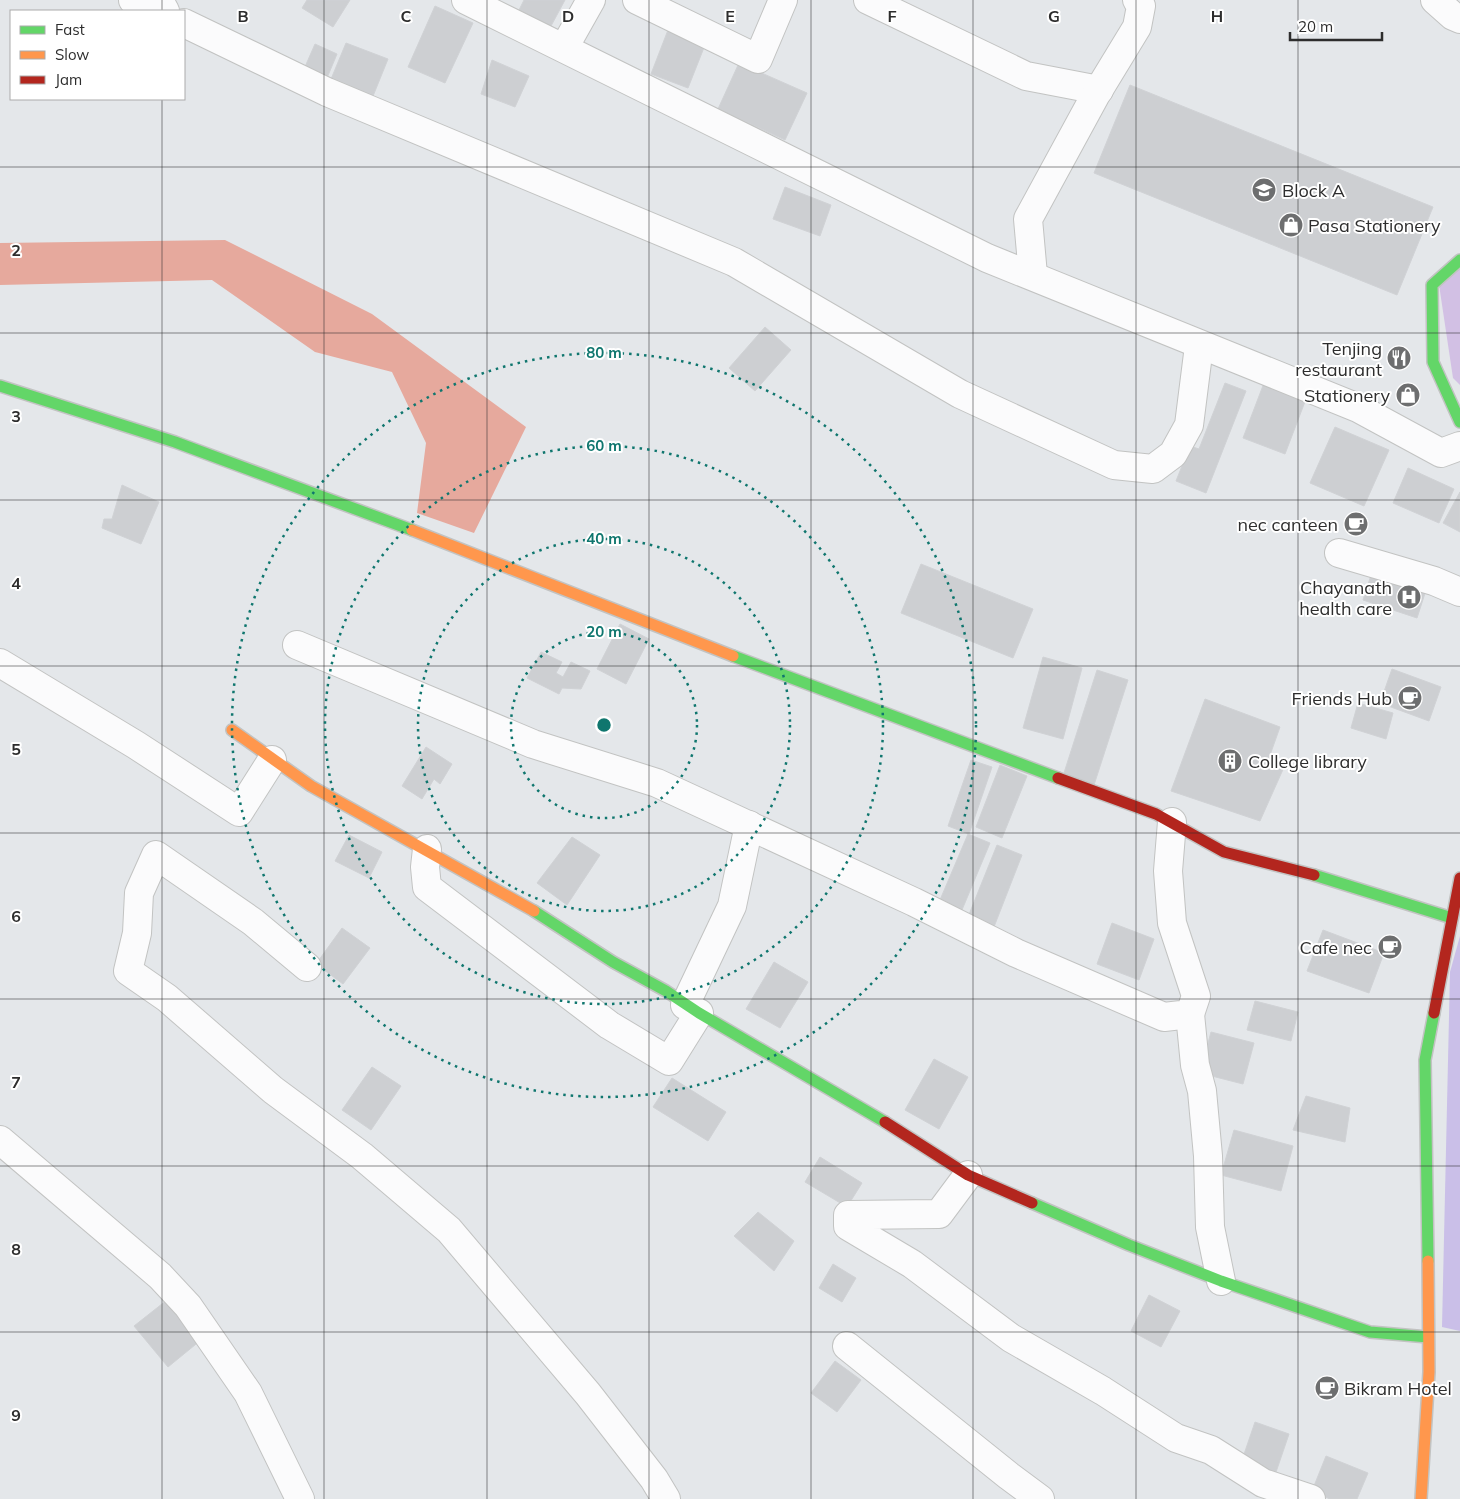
<svg xmlns="http://www.w3.org/2000/svg" width="1460" height="1499" font-family="Mulish,sans-serif">
  <style>
    .green { fill: #d2c0e4 }
    .pitch { fill: #cabfe8 }
    .water { fill: #e6a99d }
    .building { fill: #cdcfd2; stroke: #d0d2d5 }
    .lines { fill: none; stroke-linecap: round; stroke-linejoin: round }
    .street-casing { stroke: #c2c3c2; stroke-width: 30 }
    .fast-casing { stroke: #c2c3c2; stroke-width: 14 }
    .slow-casing { stroke: #c2c3c2; stroke-width: 14 }
    .jam-casing { stroke: #c2c3c2; stroke-width: 14 }
    .street { stroke: #fbfbfc; stroke-width: 28 }
    .fast { stroke: #63d668; stroke-width: 11 }
    .slow { stroke: #ff974d; stroke-width: 11 }
    .jam { stroke: #b3261e; stroke-width: 11 }
    .grid { fill: none; stroke: #2d2d2d; stroke-width: 1; stroke-opacity: 0.55 }
    .ring { fill: none; stroke: #0f766e; stroke-width: 2.5; stroke-dasharray: 2.5 5 }
    .labels { text-anchor: middle; dominant-baseline: central; stroke-width: 4; stroke-linejoin: round; paint-order: stroke }
    .poi-label { font-size: 18px; fill: #2d2d2d; stroke: #fff; text-anchor: end }
    .grid-label { font-size: 16px; text-anchor: middle; font-weight: bold; fill: #2d2d2d; stroke: #fff; stroke-width: 4; stroke-linejoin: round; paint-order: stroke }
    .centre { fill: #0f766e; stroke: #fff; stroke-width: 2.5 }
    .ring-label { font-size: 15px; text-anchor: middle; font-weight: bold; fill: #0f766e; stroke: #fff; stroke-width: 4; stroke-linejoin: round; paint-order: stroke }
  </style>
  <rect width="100%" height="100%" fill="#e4e7ea"/>
  <polygon class="green" points="1460,258 1460,385 1453,378 1438,278"/>
  <polygon class="pitch" points="1460,936 1460,1331 1442,1327 1450,972"/>
  <polygon class="water" points="225,240 372,314 526,427 474,533 417,513 426,443 392,372 315,352 212,280 0,285 0,243"/>
  <g class="building">
    <polygon points="307,0 350,0 333,27 302,8"/>
    <polygon points="524,0 565,0 551,26 519,10"/>
    <polygon points="435,6 473,23 445,83 408,67"/>
    <polygon points="668,30 705,45 688,88 651,74"/>
    <polygon points="346,43 388,59 371,101 329,84"/>
    <polygon points="315,44 337,54 324,85 301,76"/>
    <polygon points="492,60 529,76 515,107 481,94"/>
    <polygon points="739,63 807,93 785,140 718,109"/>
    <polygon points="1130,85 1433,207 1397,295 1094,173"/>
    <polygon points="785,187 831,205 820,236 773,219"/>
    <polygon points="765,327 791,350 755,391 729,368"/>
    <polygon points="1225,383 1246,391 1206,493 1176,481 1190,446 1199,449"/>
    <polygon points="1264,383 1306,399 1285,454 1243,438"/>
    <polygon points="1335,427 1389,450 1364,506 1310,483"/>
    <polygon points="1408,468 1454,489 1439,523 1393,503"/>
    <polygon points="122,485 159,502 141,544 102,528 104,519 112,519"/>
    <polygon points="1460,492 1460,532 1443,523"/>
    <polygon points="921,564 1033,609 1013,658 901,613"/>
    <polygon points="1373,569 1427,587 1417,618 1363,600"/>
    <polygon points="620,624 649,639 626,684 597,669"/>
    <polygon points="541,652 562,662 556,673 563,677 571,662 590,671 581,689 562,688 559,694 527,678"/>
    <polygon points="1043,657 1082,668 1063,739 1023,728"/>
    <polygon points="1392,669 1441,687 1429,721 1380,703"/>
    <polygon points="1097,670 1128,680 1094,785 1063,776"/>
    <polygon points="1205,699 1280,727 1269,758 1285,765 1260,821 1171,791"/>
    <polygon points="1358,703 1393,713 1386,739 1351,728"/>
    <polygon points="426,747 452,764 440,784 434,779 422,799 402,786"/>
    <polygon points="971,760 992,767 969,834 948,826"/>
    <polygon points="1000,765 1027,776 1002,838 976,827"/>
    <polygon points="968,834 990,843 959,917 937,907"/>
    <polygon points="349,835 382,852 369,878 335,861"/>
    <polygon points="572,837 600,855 567,905 537,883"/>
    <polygon points="997,845 1022,855 992,932 966,922"/>
    <polygon points="1112,923 1154,939 1139,980 1097,964"/>
    <polygon points="342,928 370,948 343,984 316,964"/>
    <polygon points="1323,930 1384,953 1369,993 1307,971"/>
    <polygon points="774,962 808,982 780,1028 746,1009"/>
    <polygon points="1255,1001 1298,1012 1291,1041 1247,1030"/>
    <polygon points="1211,1032 1254,1043 1243,1084 1200,1073"/>
    <polygon points="934,1059 968,1077 939,1129 905,1110"/>
    <polygon points="372,1067 401,1086 371,1130 342,1110"/>
    <polygon points="672,1078 726,1112 708,1141 653,1107"/>
    <polygon points="1306,1096 1350,1108 1345,1142 1293,1130"/>
    <polygon points="1234,1130 1293,1146 1281,1191 1221,1175"/>
    <polygon points="820,1157 862,1183 847,1207 805,1182"/>
    <polygon points="758,1212 794,1241 774,1271 734,1236"/>
    <polygon points="833,1264 856,1278 842,1302 819,1288"/>
    <polygon points="1149,1295 1180,1311 1161,1347 1131,1331"/>
    <polygon points="167,1300 201,1340 168,1367 134,1326"/>
    <polygon points="835,1361 861,1380 837,1412 811,1393"/>
    <polygon points="1255,1422 1289,1434 1274,1478 1240,1466"/>
    <polygon points="1326,1456 1368,1473 1357,1499 1330,1499 1312,1491"/>
  </g>
  <g class="lines">
    <defs>
      <g id="street">
        <polyline points="133,0 160,2 165,11"/>
        <polyline points="466,0 987,258 1358,408 1441,453 1460,446"/>
        <polyline points="637,0 758,59 783,0"/>
        <polyline points="868,0 1026,76 1099,90"/>
        <polyline points="1435,0 1453,16 1460,19"/>
        <polyline points="184,23 327,92 734,262 960,394 1114,465 1153,469 1173,454 1189,425 1199,346"/>
        <polyline points="564,48 591,0"/>
        <polyline points="1033,275 1028,219 1095,96 1137,27 1141,6 1137,0"/>
        <polyline points="1339,553 1434,581 1460,592"/>
        <polyline points="297,645 533,744 657,783 914,902 1016,953 1164,1017 1190,1014 1196,996 1172,923 1168,871 1172,822"/>
        <polyline points="0,663 136,745 239,812 272,760"/>
        <polyline points="427,849 425,867 427,887 609,1025 669,1061 699,1013"/>
        <polyline points="307,967 253,922 156,855 139,893 137,933 128,971 167,998 273,1090 362,1156 449,1230 588,1394 654,1479 666,1499"/>
        <polyline points="685,1005 732,906 749,825"/>
        <polyline points="1190,1014 1195,1065 1202,1091 1208,1156 1210,1227 1221,1281"/>
        <polyline points="0,1140 160,1276 188,1306 248,1393 300,1499"/>
        <polyline points="968,1175 939,1214 848,1215 848,1226 912,1264 1011,1338 1103,1391 1176,1438 1211,1450 1263,1483 1311,1499"/>
        <polyline points="847,1346 1009,1476 1040,1499"/>
      </g>
      <g id="fast">
        <polyline points="1460,260 1432,285 1433,362 1460,422"/>
        <polyline points="0,386 175,442 412,530"/>
        <polyline points="733,656 1058,778"/>
        <polyline points="1314,875 1452,918"/>
        <polyline points="534,911 613,962 666,991 699,1013 885,1122"/>
        <polyline points="1032,1203 1129,1245 1221,1281 1370,1332 1428,1337"/>
        <polyline points="1428,1261 1425,1060 1434,1013"/>
      </g>
      <g id="slow">
        <polyline points="412,530 733,656"/>
        <polyline points="232,730 311,786 534,911"/>
        <polyline points="1421,1499 1429,1372 1428,1261"/>
      </g>
      <g id="jam">
        <polyline points="1058,778 1156,814 1224,852 1314,875"/>
        <polyline points="1434,1013 1460,878"/>
        <polyline points="885,1122 968,1175 1032,1203"/>
      </g>
    </defs>
    <use href="#street" class="street-casing"/>
    <use href="#fast" class="fast-casing"/>
    <use href="#slow" class="slow-casing"/>
    <use href="#jam" class="jam-casing"/>
    <use href="#street" class="street"/>
    <use href="#fast" class="fast"/>
    <use href="#slow" class="slow"/>
    <use href="#jam" class="jam"/>
  </g>
  <path class="grid" d="M162,0V11M324,0V1499M487,0V1499M649,0V1499M811,0V1499M973,0V1499M1136,0V1499M1298,0V1499M162,99V1499M0,167H1460M0,333H1460M0,500H1460M0,666H1460M0,833H1460M0,999H1460M0,1166H1460M0,1332H1460"/>
  <g class="ring">
    <circle cx="604" cy="725" r="93"/>
    <circle cx="604" cy="725" r="186"/>
    <circle cx="604" cy="725" r="279"/>
    <circle cx="604" cy="725" r="372"/>
  </g>
  <defs>
    <symbol id="university-disc" viewBox="-11 -11 22 22"><circle r="9.5" fill="#6d6e6f" stroke="#fff"/><path d="M0-5L7-2L0 1L-7-2ZM-4 1L0 2.5L4 1V4Q0 6-4 4Z" fill="#fff"/></symbol>
    <symbol id="shop-disc" viewBox="-11 -11 22 22"><circle r="9.5" fill="#6d6e6f" stroke="#fff"/><path d="M-5-2.5h2.3a2.7 3.5 0 0 1 5.4 0H5L5.5 6h-11ZM-1.5-2.5h3a1.5 2.3 0 0 0-3 0Z" fill="#fff"/></symbol>
    <symbol id="restaurant-disc" viewBox="-11 -11 22 22"><circle r="9.5" fill="#6d6e6f" stroke="#fff"/><path d="M-5-6h1v4h1v-4h1v4h1v-4h1v5L-1.5 .5V6h-2V.5L-5-1ZM5-6V6H3V1.5H1.5Q1.5-4 5-6Z" fill="#fff"/></symbol>
    <symbol id="cafe-disc" viewBox="-11 -11 22 22"><circle r="9.5" fill="#6d6e6f" stroke="#fff"/><path d="M-5.5-4.5H6V0H3Q3 3.5 0 3.5H-2.5Q-5.5 3.5-5.5 0ZM3-3.2v2h1.7v-2ZM-6 4.5H4V6H-6Z" fill="#fff"/></symbol>
    <symbol id="hospital-disc" viewBox="-11 -11 22 22"><circle r="9.5" fill="#6d6e6f" stroke="#fff"/><path d="M-5-5h3v3.5h4V-5h3V5h-3V1.5h-4V5h-3Z" fill="#fff"/></symbol>
    <symbol id="building-disc" viewBox="-11 -11 22 22"><circle r="9.5" fill="#6d6e6f" stroke="#fff"/><path d="M-4-6H4V6H1V3H-1V6H-4ZM-2.5-4.3h1.7v1.8h-1.7ZM.8-4.3h1.7v1.8H.8ZM-2.5-1h1.7V.8h-1.7ZM.8-1h1.7V.8H.8Z" fill="#fff"/></symbol>
  </defs>
  <g fill-rule="evenodd">
    <use href="#university-disc" x="1250" y="176" width="28" height="28"/>
    <use href="#shop-disc" x="1277" y="211" width="28" height="28"/>
    <use href="#restaurant-disc" x="1385" y="344" width="28" height="28"/>
    <use href="#shop-disc" x="1394" y="381" width="28" height="28"/>
    <use href="#cafe-disc" x="1342" y="510" width="28" height="28"/>
    <use href="#hospital-disc" x="1395" y="583" width="28" height="28"/>
    <use href="#cafe-disc" x="1396" y="684" width="28" height="28"/>
    <use href="#building-disc" x="1216" y="747" width="28" height="28"/>
    <use href="#cafe-disc" x="1376" y="933" width="28" height="28"/>
    <use href="#cafe-disc" x="1313" y="1374" width="28" height="28"/>
  </g>
  <g class="labels">
    <g class="poi-label">
      <text x="1282" y="190" text-anchor="start">Block A</text>
      <text x="1308" y="225" text-anchor="start">Pasa Stationery</text>
      <text x="1382" y="348">Tenjing<tspan x="1382" dy="21">restaurant</tspan></text>
      <text x="1390" y="395">Stationery</text>
      <text x="1338" y="524">nec canteen</text>
      <text x="1392" y="587">Chayanath<tspan x="1392" dy="21">health care</tspan></text>
      <text x="1392" y="698">Friends Hub</text>
      <text x="1248" y="761" text-anchor="start">College library</text>
      <text x="1372" y="947">Cafe nec</text>
      <text x="1344" y="1388" text-anchor="start">Bikram Hotel</text>
    </g>
  </g>
  <g class="grid-label">
    <text x="243" y="22">B</text>
    <text x="406" y="22">C</text>
    <text x="568" y="22">D</text>
    <text x="730" y="22">E</text>
    <text x="892" y="22">F</text>
    <text x="1054" y="22">G</text>
    <text x="1217" y="22">H</text>
    <text x="16" y="256">2</text>
    <text x="16" y="422">3</text>
    <text x="16" y="589">4</text>
    <text x="16" y="755">5</text>
    <text x="16" y="922">6</text>
    <text x="16" y="1088">7</text>
    <text x="16" y="1255">8</text>
    <text x="16" y="1421">9</text>
  </g>
  <circle cx="604" cy="725" r="8" class="centre"/>
  <g class="ring-label">
    <text x="604" y="358">80 m</text>
    <text x="604" y="451">60 m</text>
    <text x="604" y="544">40 m</text>
    <text x="604" y="637">20 m</text>
  </g>
  <rect x="10" y="10" width="175" height="90" fill="#ffffff" stroke="#ababab"/>
  <rect x="20" y="26" width="25" height="8" fill="#63d668" stroke="#ababab"/>
  <text x="55" y="35" font-size="15" fill="#2d2d2d">Fast</text>
  <rect x="20" y="51" width="25" height="8" fill="#ff974d" stroke="#ababab"/>
  <text x="55" y="60" font-size="15" fill="#2d2d2d">Slow</text>
  <rect x="20" y="76" width="25" height="8" fill="#b3261e" stroke="#ababab"/>
  <text x="55" y="85" font-size="15" fill="#2d2d2d">Jam</text>
  <path d="M1290 32v8h92v-8" fill="none" stroke="#2d2d2d" stroke-width="2.5"/>
  <text x="1298" y="32" font-size="15" fill="#2d2d2d" stroke="#ffffff" stroke-width="4" paint-order="stroke">20 m</text>
</svg>
